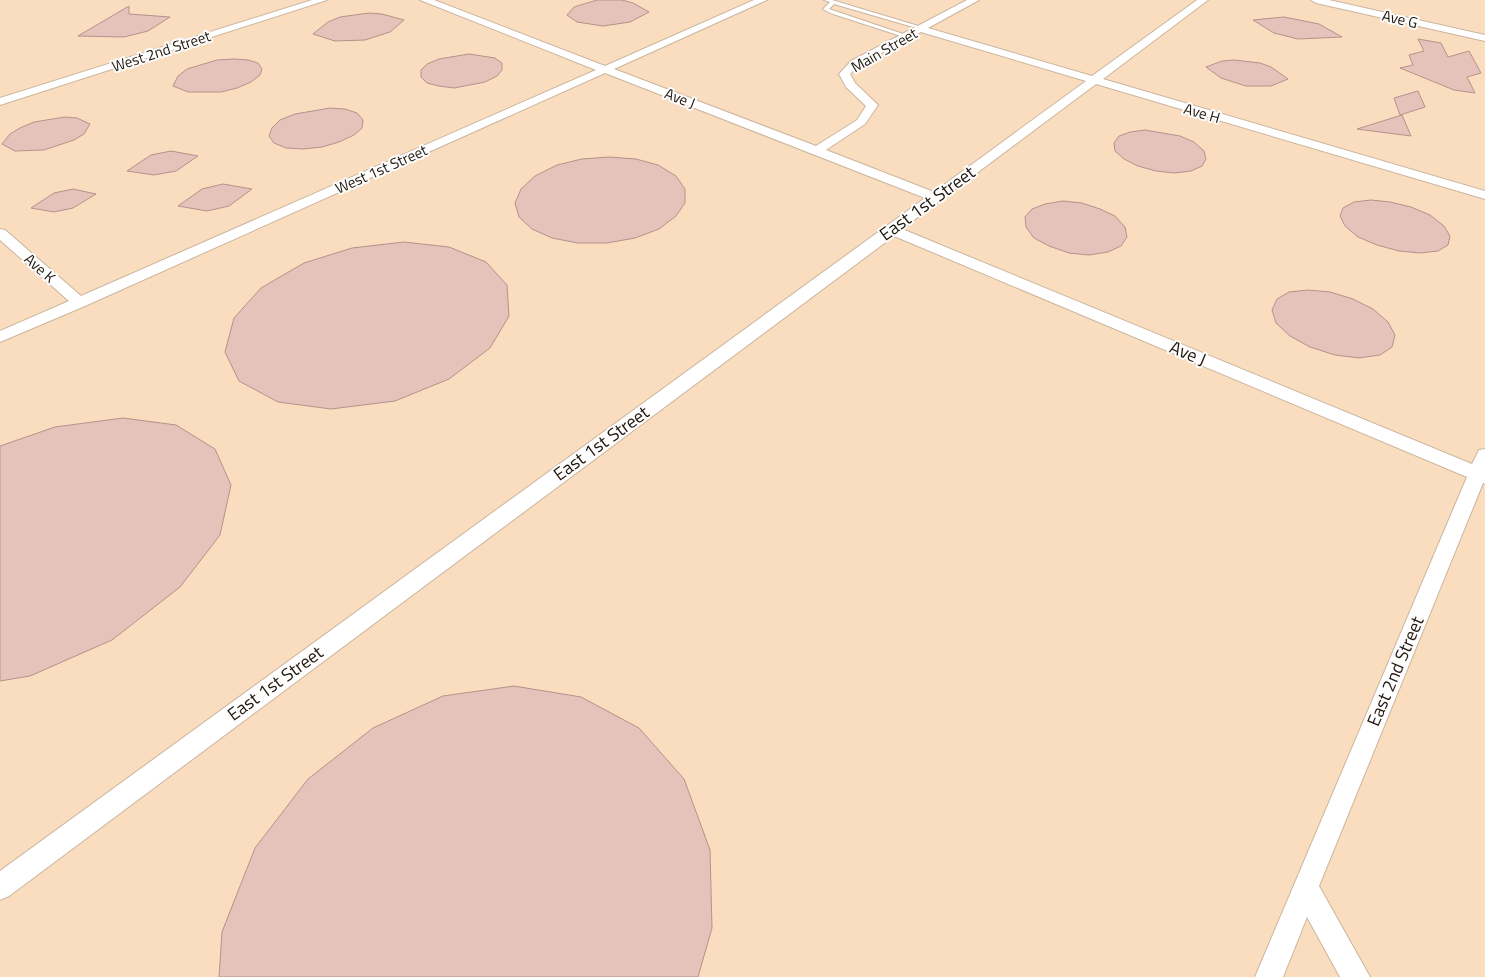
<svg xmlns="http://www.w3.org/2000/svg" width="1485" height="977" font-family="'Titillium Web',sans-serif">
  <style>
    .built { fill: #faddbf }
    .building { fill: #e5c3ba; stroke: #b3938a }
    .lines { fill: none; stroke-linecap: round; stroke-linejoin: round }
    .lane-casing { stroke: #cbb59e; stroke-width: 2 }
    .street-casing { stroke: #cbb59e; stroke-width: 2 }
    .lane { fill: #fff; fill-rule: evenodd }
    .street { fill: #fff; fill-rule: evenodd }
    .labels { text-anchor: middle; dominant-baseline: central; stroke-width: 4; stroke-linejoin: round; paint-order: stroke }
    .far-street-label { font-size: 15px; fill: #1f170e; stroke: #fdfdfd }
    .street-label { font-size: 18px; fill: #1f170e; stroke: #fdfdfd }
  </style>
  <rect width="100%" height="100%" fill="#ffecd9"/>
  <rect class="built" x="0" y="0" width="1485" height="977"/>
  <g class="building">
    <polygon points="597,0 622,0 633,3 649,12 630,22 603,26 577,22 567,15 574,7"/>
    <polygon points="129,6 129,14 170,17 148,31 124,37 78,36"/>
    <polygon points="369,13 382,14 404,20 390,32 365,40 335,41 313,34 328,22 340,17"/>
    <polygon points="1284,17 1319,24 1342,37 1298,39 1274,33 1253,20"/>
    <polygon points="1418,39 1441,43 1448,57 1469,51 1481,73 1467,77 1475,93 1454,90 1400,68 1413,65 1409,55 1424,51"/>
    <polygon points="469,54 495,58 502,63 502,70 497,76 485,82 454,88 439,86 427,83 421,77 421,70 427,64 439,59"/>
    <polygon points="234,59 248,60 258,63 262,69 260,75 251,82 237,88 221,92 188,92 173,86 178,76 187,69 217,60"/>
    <polygon points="1234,60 1260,63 1271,67 1288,79 1271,86 1246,86 1221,78 1206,67 1222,61"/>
    <polygon points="1418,91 1425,107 1400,115 1394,98"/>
    <polygon points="330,108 345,109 357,113 363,120 362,128 354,135 339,142 322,147 303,149 286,148 274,143 269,136 272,128 280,120 295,114"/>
    <polygon points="1402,115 1411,136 1357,129"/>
    <polygon points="65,117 77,118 90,124 84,134 74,140 44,150 15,151 2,144 10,134 20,128 34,122"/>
    <polygon points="1145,130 1180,136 1194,142 1204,151 1206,159 1202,166 1191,171 1174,173 1156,171 1138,166 1124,159 1115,151 1114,143 1119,136 1130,132"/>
    <polygon points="171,151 198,156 176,171 154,175 127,171 151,155"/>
    <polygon points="609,157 636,159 658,165 676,176 685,189 685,203 676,216 659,229 635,238 607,243 578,243 552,238 532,229 519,217 515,203 521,189 535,176 557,165 582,159"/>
    <polygon points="223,184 252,189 229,206 207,211 178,206 202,189"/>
    <polygon points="73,189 96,194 73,208 54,212 31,208 54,193"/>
    <polygon points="1371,200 1390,202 1411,207 1430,215 1444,226 1450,236 1448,245 1438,251 1420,253 1399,251 1377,245 1358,237 1345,226 1340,216 1343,208 1354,202"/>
    <polygon points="1063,201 1082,203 1100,209 1115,216 1125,227 1127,237 1121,246 1108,252 1089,255 1069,253 1049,246 1034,238 1026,227 1025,217 1032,209 1045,204"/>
    <polygon points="404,242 449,247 486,262 507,285 509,316 490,348 449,379 395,401 331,409 278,402 239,381 225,352 234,318 261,288 304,263 352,248"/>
    <polygon points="1308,290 1330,292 1353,299 1373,309 1388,322 1395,335 1392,347 1380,355 1359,358 1335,355 1310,347 1290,336 1276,323 1272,310 1277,299 1289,292"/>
    <polygon points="123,418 176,425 215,449 231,485 220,535 180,587 112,640 30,676 0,681 0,446 55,427"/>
    <polygon points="514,686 581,697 639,728 684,779 710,850 712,928 698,977 219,977 222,932 255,848 308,779 373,728 443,696"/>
  </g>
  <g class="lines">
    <defs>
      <polygon id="lane" points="824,0 832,0 925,28 920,29 834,4 829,9 909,36 904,37 830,13 823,9 830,2"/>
      <g id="street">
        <polygon points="312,0 327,0 0,105 0,98"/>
        <path d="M420,0H434L605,66L754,0H767L614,69L816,146L857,120L866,106L846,87L839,74L851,61L967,0H979L928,28L1092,76L1197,0H1208L1103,79L1485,191V199L1096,84L902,229L1472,464L1479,450L1485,449V484L1483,483L1319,886L1370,977H1340L1307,917L1283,977H1255L1467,477L894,236L9,896L0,900V871L925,198L605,73L85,306L0,342V331L69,301L0,240V229L5,230L81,296L596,70ZM921,32L1086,81L934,192L826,150L865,124L878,105L855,83L850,74L859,65Z"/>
        <polygon points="1311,0 1329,0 1485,35 1485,41 1316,3"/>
      </g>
    </defs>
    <use href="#lane" class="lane-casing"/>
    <use href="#street" class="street-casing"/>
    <use href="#lane" class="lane"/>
    <use href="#street" class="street"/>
  </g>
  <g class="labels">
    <g class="far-street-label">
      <text transform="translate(1400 19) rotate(13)">Ave G</text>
      <text transform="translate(884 50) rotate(-30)">Main Street</text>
      <text transform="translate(161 51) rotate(-18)">West 2nd Street</text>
      <text transform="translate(680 98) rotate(21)">Ave J</text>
      <text transform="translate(1202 113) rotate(16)">Ave H</text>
      <text transform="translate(381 169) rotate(-24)">West 1st Street</text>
      <text transform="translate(40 268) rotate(41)">Ave K</text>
    </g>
    <g class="street-label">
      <text transform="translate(927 203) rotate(-36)">East 1st Street</text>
      <text transform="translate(1188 353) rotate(23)">Ave J</text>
      <text transform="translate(601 443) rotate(-36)">East 1st Street</text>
      <text transform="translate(1395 671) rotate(-67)">East 2nd Street</text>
      <text transform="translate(275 683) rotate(-36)">East 1st Street</text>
    </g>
  </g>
</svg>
